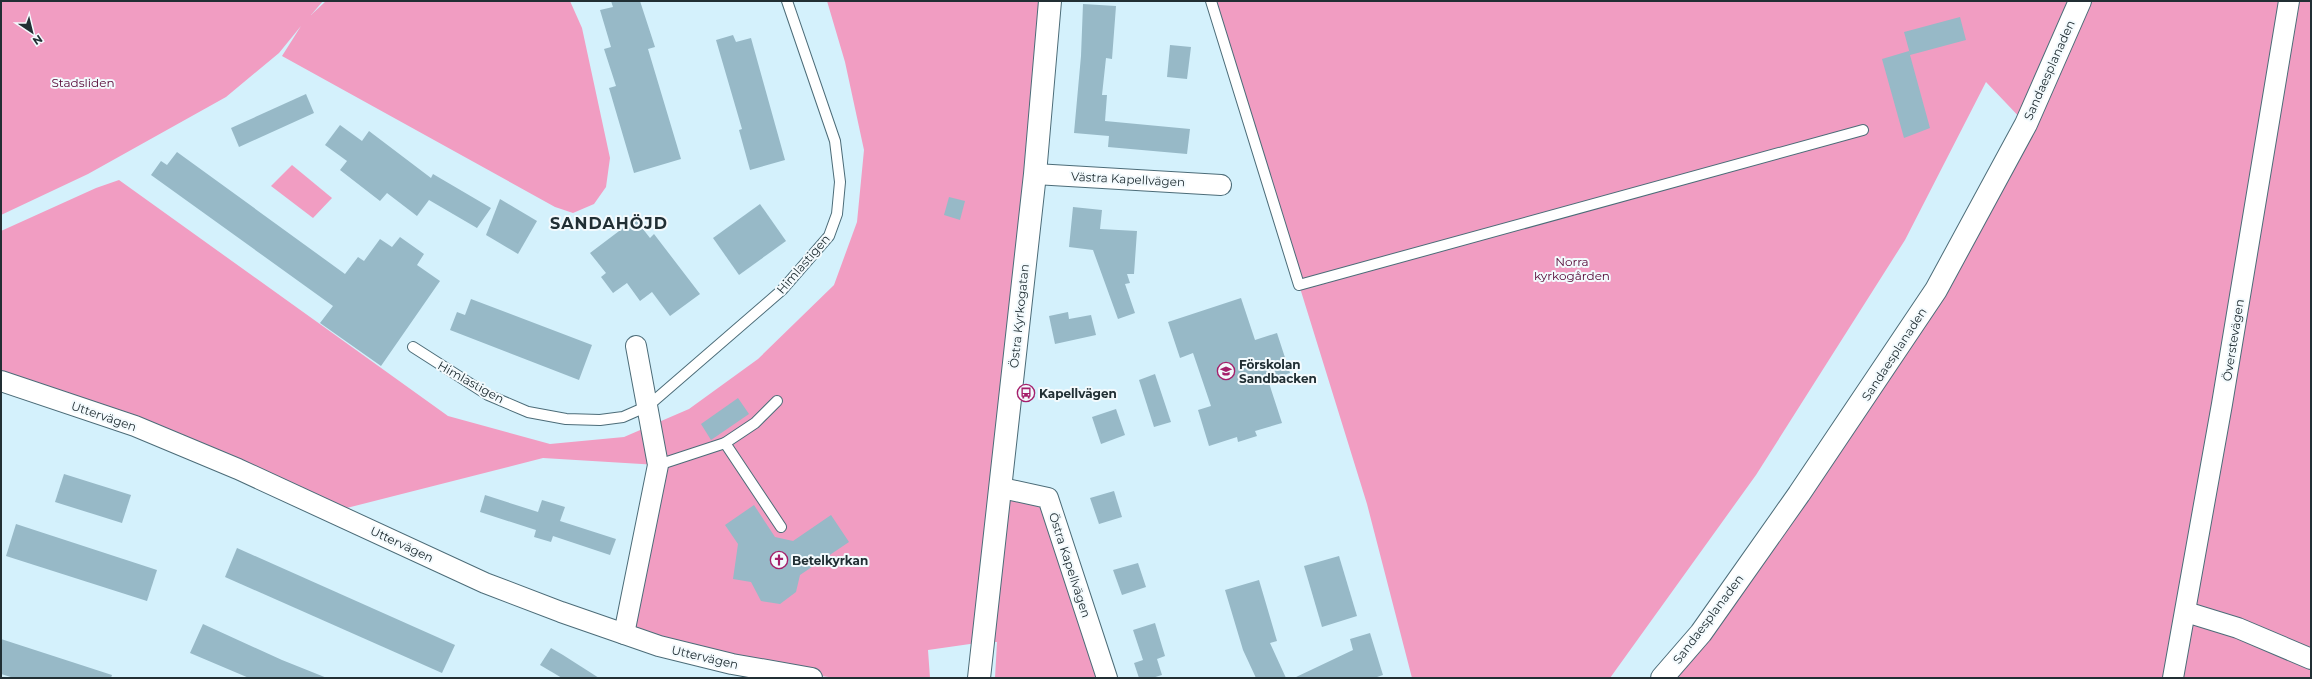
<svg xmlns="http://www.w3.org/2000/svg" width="2312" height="679" font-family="Montserrat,sans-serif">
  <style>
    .green { fill: #f19dc2 }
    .building { fill: #97b9c7 }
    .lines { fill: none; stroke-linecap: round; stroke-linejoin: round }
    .service-casing { stroke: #4c6c78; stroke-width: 12 }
    .minor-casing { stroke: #4c6c78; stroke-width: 22 }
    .tertiary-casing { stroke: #4c6c78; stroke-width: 24 }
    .secondary-casing { stroke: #4c6c78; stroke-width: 24 }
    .service { stroke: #fff; stroke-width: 10 }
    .minor { stroke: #fff; stroke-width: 20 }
    .tertiary { stroke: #fff; stroke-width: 22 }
    .secondary { stroke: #fff; stroke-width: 22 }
    .labels { text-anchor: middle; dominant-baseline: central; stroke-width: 4; stroke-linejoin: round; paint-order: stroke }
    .street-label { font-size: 12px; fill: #212f34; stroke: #f3fafd }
    .park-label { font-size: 12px; fill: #540433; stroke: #f3fafd }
    .poi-label { font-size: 12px; font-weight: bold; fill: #212f34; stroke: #f3fafd; text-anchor: start }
    .district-label { font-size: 16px; font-weight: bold; letter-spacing: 1px; fill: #212f34; stroke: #f3fafd }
  </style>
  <rect width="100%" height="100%" fill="#d4f1fc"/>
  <g class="green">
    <polygon points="1,1 323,1 311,15 326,1 570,1 582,28 610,158 606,187 594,204 573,213 555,207 282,56 301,26 279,53 226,97 88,174 1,215"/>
    <polygon points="827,1 1050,1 1002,487 1048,498 1107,678 995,678 997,642 984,642 928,650 930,678 836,678 732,664 624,634 658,465 543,458 331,512 1,381 1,231 96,188 119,180 448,416 550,444 624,437 689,409 758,359 834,285 857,222 864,150 845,62"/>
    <polygon points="1211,1 2311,1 2311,678 1662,678 1799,494 2026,124 1986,82 1905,240 1756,475 1610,678 1412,678 1367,504"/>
    <polygon points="292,165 332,198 313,218 271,186"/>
  </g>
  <g class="building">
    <polygon points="611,1 640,1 655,47 648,49 681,159 634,173 609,88 616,86 604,49 611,47 600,10 613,7"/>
    <polygon points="1083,4 1116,6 1112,59 1106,58 1102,95 1107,95 1105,121 1190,129 1187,154 1108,147 1109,136 1074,133 1081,56"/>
    <polygon points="1960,17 1966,40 1910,55 1930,128 1904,138 1882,59 1909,51 1910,54 1904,32"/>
    <polygon points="733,35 736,42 751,38 785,160 750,170 739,130 742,129 716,40"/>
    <polygon points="1170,45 1191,47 1187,79 1167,77"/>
    <polygon points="306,94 314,113 239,147 231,128"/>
    <polygon points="340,125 362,141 369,131 431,178 433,174 491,208 477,228 429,200 417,216 387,193 380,201 340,170 347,161 325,145"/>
    <polygon points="177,152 345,274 358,257 364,261 380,239 392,247 400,237 424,254 417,265 440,281 381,366 320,323 333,306 151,175 161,161 167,165"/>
    <polygon points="949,197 965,201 960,220 944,215"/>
    <polygon points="500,199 537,221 518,254 486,235"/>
    <polygon points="760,204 786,241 739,275 713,238"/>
    <polygon points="1073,207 1102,210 1100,229 1137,231 1134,274 1127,274 1130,283 1125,284 1135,313 1118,319 1093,250 1069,247"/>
    <polygon points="635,219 650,238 654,234 700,294 670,316 652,292 640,301 627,283 613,293 601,277 606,273 590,253"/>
    <polygon points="1241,298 1255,340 1277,333 1290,373 1268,380 1282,423 1255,431 1257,436 1238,442 1237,437 1209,446 1198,410 1211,406 1193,353 1180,358 1168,322"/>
    <polygon points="471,299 592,345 579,380 450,330 457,312 465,315"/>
    <polygon points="1068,312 1069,319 1091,315 1096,335 1055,344 1049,316"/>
    <polygon points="1155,374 1171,422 1154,427 1139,380"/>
    <polygon points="738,398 749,414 711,440 701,424"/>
    <polygon points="1116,409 1125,435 1101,444 1092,417"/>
    <polygon points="64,474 131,495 122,523 55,502"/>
    <polygon points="1114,491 1122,517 1099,524 1090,498"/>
    <polygon points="485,495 538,512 542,500 565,507 560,521 616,539 610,555 553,536 551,542 534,537 536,530 480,512"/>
    <polygon points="754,505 775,537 793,541 831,515 849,542 800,575 796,592 780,604 761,601 751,582 733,579 738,544 725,525"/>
    <polygon points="16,524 157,570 147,601 6,556"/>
    <polygon points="237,548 455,645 442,673 225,577"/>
    <polygon points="1339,556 1357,616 1322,627 1304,566"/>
    <polygon points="1138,563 1146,587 1122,595 1113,570"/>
    <polygon points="1259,580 1277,641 1270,643 1286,678 1256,678 1243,650 1225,590"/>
    <polygon points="1155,623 1165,656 1157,659 1162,675 1152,678 1139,678 1134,663 1143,660 1133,630"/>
    <polygon points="203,624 282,660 327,678 249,678 190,653"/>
    <polygon points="1370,633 1383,675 1374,678 1294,678 1353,650 1350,639"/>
    <polygon points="1,639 112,675 111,678 14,678 1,674"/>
    <polygon points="551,648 563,655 599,678 562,678 540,665"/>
  </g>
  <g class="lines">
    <defs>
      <g id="service">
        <polyline points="1211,1 1299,285 1863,130"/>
        <polyline points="413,347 488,395 528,412 566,419 600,420 623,417 648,406 782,290 829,236 837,214 840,182 835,141 787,1"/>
        <polyline points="725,443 781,527"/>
        <polyline points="658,465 725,443 755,423 777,401"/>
      </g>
      <g id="minor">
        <polyline points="1035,174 1221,185"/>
        <polyline points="1,381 135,426 238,469 485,583 561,612 659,646 732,664 812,678"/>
        <polyline points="1002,488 1048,498 1107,678"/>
        <polyline points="2186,612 2238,628 2311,659"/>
        <polyline points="624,634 658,465 636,346"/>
        <polyline points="2173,678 2222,404 2289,1"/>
      </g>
      <polyline id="tertiary" points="979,678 1035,174 1050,1"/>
      <polyline id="secondary" points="1662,678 1701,633 1799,494 1936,290 2026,124 2080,1"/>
    </defs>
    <use href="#service" class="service-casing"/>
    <use href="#minor" class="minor-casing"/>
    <use href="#tertiary" class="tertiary-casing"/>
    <use href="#secondary" class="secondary-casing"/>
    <use href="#service" class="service"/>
    <use href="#minor" class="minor"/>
    <use href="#tertiary" class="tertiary"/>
    <use href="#secondary" class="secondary"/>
  </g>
  <defs>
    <symbol id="school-ring" viewBox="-11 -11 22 22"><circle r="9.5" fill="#f3fafd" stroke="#a51f6b" stroke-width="1.5"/><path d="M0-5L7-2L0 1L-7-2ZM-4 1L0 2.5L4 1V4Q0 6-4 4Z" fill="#a51f6b"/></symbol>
    <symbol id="bus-ring" viewBox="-11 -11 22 22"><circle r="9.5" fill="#f3fafd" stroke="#a51f6b" stroke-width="1.5"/><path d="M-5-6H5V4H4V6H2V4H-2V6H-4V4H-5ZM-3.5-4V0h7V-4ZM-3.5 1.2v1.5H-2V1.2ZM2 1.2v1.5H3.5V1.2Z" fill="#a51f6b"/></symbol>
    <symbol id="church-ring" viewBox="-11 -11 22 22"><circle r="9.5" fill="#f3fafd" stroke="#a51f6b" stroke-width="1.5"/><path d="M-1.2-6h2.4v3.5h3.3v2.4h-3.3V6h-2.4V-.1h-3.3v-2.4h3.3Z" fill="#a51f6b"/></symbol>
  </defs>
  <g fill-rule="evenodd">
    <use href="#school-ring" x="1216" y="361" width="20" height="20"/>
    <use href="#bus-ring" x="1016" y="383" width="20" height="20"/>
    <use href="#church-ring" x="769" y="550" width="20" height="20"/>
  </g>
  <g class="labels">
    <g class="street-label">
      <text transform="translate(2049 70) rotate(-66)">Sandaesplanaden</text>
      <text transform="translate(1128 179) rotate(3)">Västra Kapellvägen</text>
      <text transform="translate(803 264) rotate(-49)">Himlastigen</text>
      <text transform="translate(1019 316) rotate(-84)">Östra Kyrkogatan</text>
      <text transform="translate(2233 340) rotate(-81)">Överstevägen</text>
      <text transform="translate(1894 354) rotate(-57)">Sandaesplanaden</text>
      <text transform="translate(471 382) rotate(29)">Himlastigen</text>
      <text transform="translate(104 416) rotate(19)">Uttervägen</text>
      <text transform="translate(402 544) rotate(25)">Uttervägen</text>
      <text transform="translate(1070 565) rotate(72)">Östra Kapellvägen</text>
      <text transform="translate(1708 619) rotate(-53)">Sandaesplanaden</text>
      <text transform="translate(705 657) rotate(13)">Uttervägen</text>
    </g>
    <g class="park-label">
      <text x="83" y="82">Stadsliden</text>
      <text x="1572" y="261">Norra<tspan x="1572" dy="14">kyrkogården</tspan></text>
    </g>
    <g class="poi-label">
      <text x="1239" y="364">Förskolan<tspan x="1239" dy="14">Sandbacken</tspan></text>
      <text x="1039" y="393">Kapellvägen</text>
      <text x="792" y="560">Betelkyrkan</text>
    </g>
    <g class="district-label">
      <text x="609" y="223">SANDAHÖJD</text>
    </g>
  </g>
  <rect width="2312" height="679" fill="none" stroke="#212f34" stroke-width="4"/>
  <g transform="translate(32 32) rotate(145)" stroke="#f3fafd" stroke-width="3" paint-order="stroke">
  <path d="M0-3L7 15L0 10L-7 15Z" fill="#212f34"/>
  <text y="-6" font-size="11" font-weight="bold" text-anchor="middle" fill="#212f34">N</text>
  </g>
</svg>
